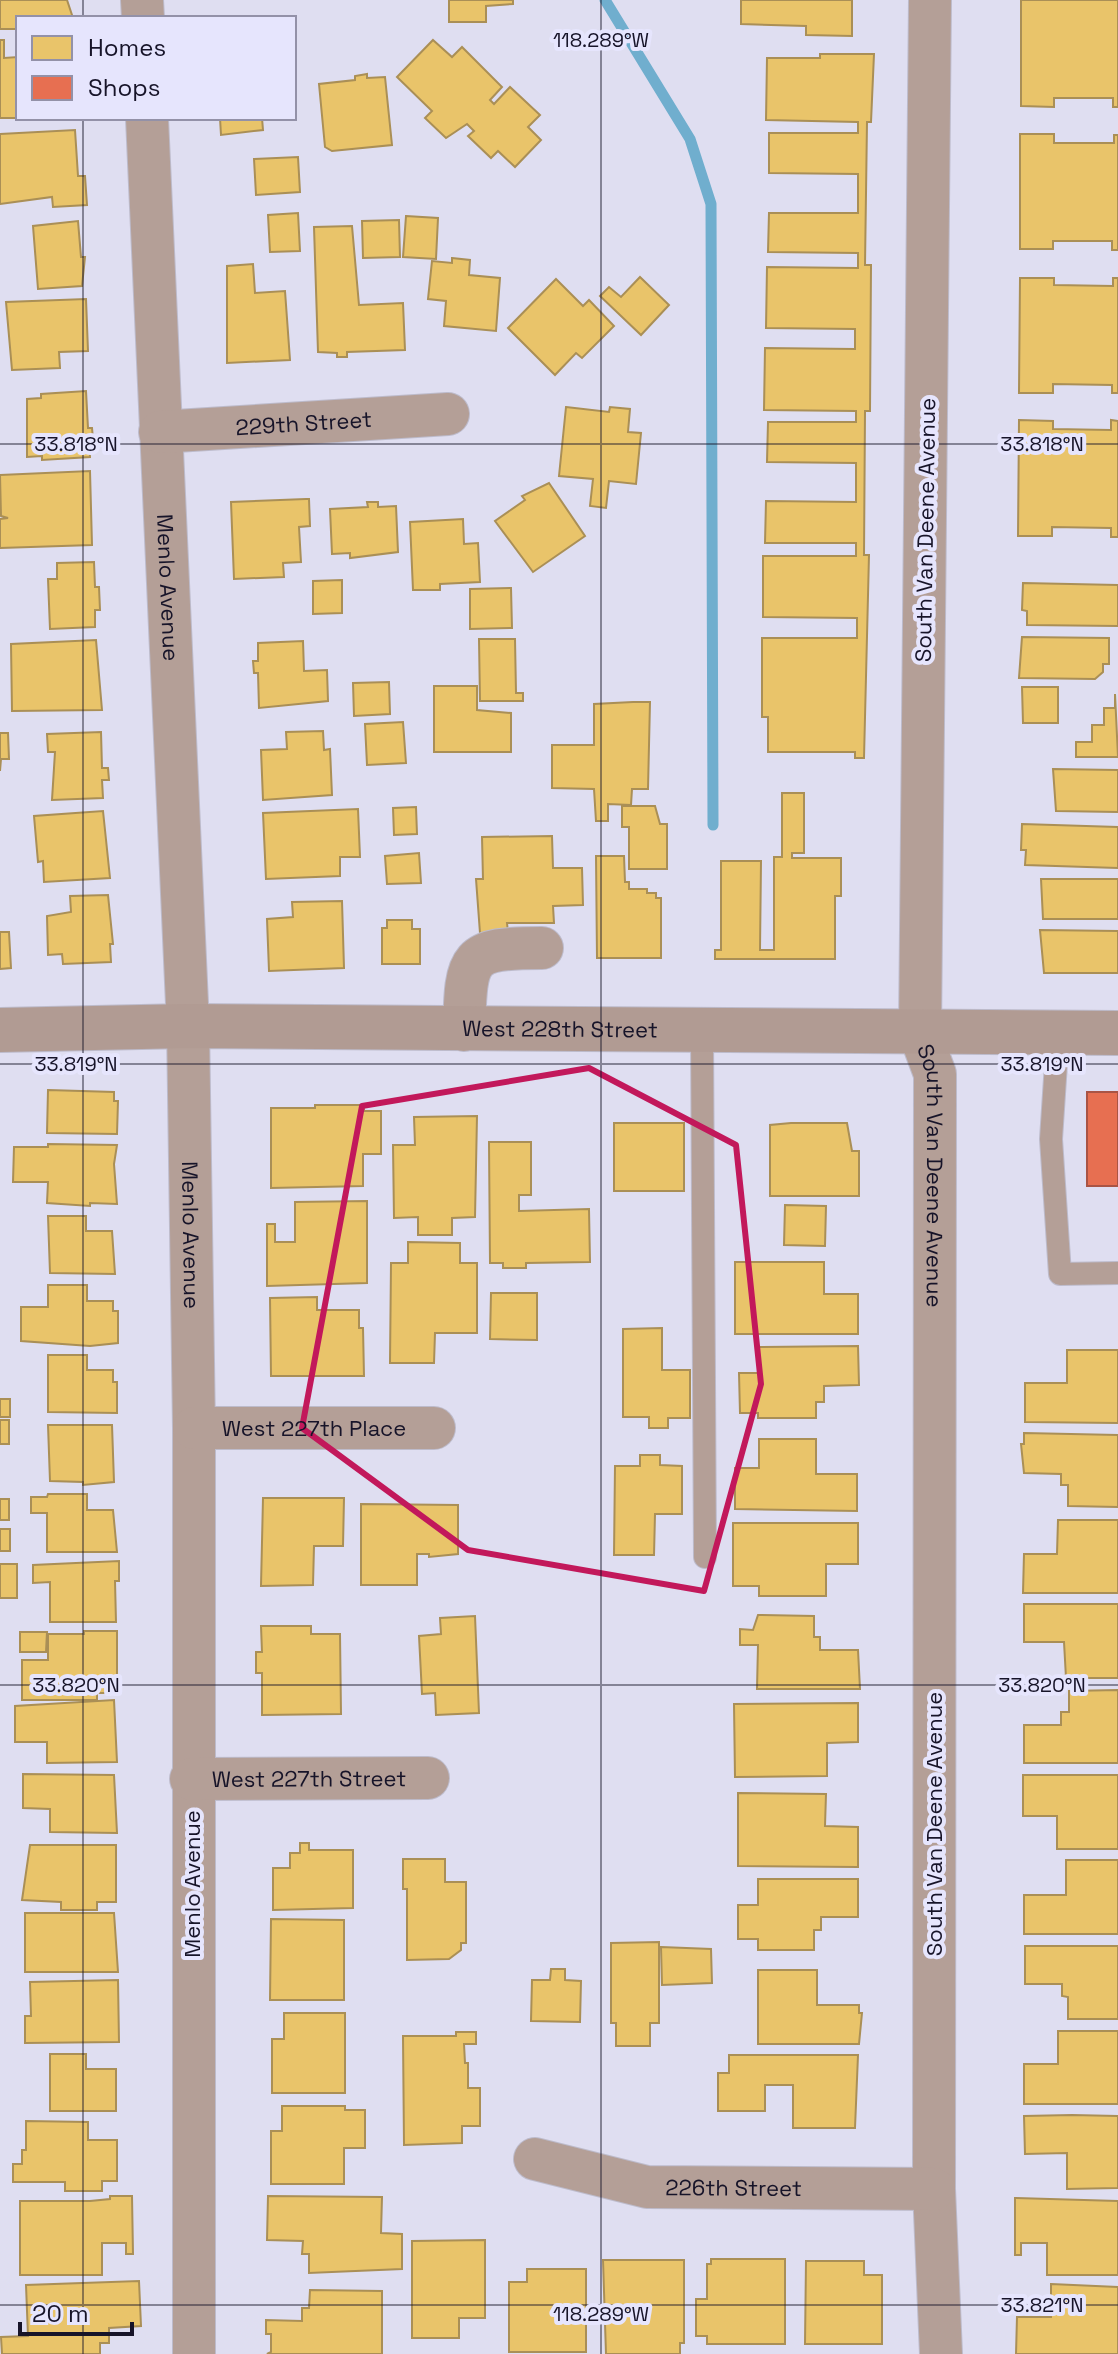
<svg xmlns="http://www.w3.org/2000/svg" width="1118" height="2354" font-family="'Space Grotesk',sans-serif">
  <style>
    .homes { fill: #e9c46a; stroke: #aa8f56; stroke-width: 2 }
    .shops { fill: #e76f51; stroke: #a95445; stroke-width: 2 }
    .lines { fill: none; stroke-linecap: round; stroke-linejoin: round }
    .stream { stroke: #70aece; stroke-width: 11 }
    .lane-casing { stroke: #bdbbcb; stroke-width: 24 }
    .street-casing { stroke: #bdbbcb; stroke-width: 44 }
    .secondary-casing { stroke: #bdbbcb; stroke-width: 46 }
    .lane { stroke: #b49f97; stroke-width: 22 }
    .street { stroke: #b49f97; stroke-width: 42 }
    .secondary { stroke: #b19b93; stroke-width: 44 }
    .marked { fill: none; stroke: #c2185b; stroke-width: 6; stroke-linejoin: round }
    .ticks { fill: none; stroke: #171429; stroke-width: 2; stroke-opacity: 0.45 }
    .labels { text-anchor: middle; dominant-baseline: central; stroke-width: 8; stroke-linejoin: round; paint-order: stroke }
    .street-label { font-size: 22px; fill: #171429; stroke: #e6e5fd }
    .ticks-label { font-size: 20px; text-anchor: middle; fill: #171429; stroke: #e6e5fd; stroke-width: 8; stroke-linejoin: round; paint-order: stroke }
  </style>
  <rect width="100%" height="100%" fill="#dfdef1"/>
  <g class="homes">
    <polygon points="0,0 67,0 73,18 18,18 18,29 0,29"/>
    <polygon points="449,0 513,0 513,4 486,6 486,22 449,22"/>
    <polygon points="741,0 852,0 852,36 806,35 806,26 741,24"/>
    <polygon points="1021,0 1118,0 1118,107 1113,107 1113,98 1054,98 1054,107 1021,106"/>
    <polygon points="0,40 4,40 4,58 18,57 18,118 0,118"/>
    <polygon points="433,40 452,57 462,47 502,87 490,100 494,104 510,87 540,115 528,127 541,140 515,167 498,151 491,158 468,136 474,131 467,124 446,138 425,118 432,111 397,77"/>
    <polygon points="820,54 874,54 871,122 867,122 865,265 871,265 870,411 865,411 864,555 869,555 864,758 855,758 855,752 768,752 768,717 762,717 762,638 857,638 857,618 763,617 763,556 856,556 856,543 765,543 766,501 856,502 856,463 767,462 768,422 856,422 856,411 764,410 765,348 855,349 855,329 766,328 767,267 858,268 858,253 768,252 769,213 858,213 858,174 769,173 769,133 858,133 858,122 766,120 767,58 820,58"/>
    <polygon points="367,74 367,78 385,77 392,145 332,151 325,147 319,84 355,80 355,76"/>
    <polygon points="220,118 267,118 262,118 263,130 221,135"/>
    <polygon points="75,130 78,176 85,176 87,205 53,207 52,197 0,204 0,134"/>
    <polygon points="1020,134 1054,134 1054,143 1114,143 1114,135 1118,135 1118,250 1112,250 1112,241 1053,241 1053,249 1020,249"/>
    <polygon points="298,157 300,192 256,195 254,159"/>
    <polygon points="298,213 300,251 270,252 268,215"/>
    <polygon points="406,216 438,218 436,259 403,257"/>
    <polygon points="399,220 400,257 363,258 362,221"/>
    <polygon points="78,221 81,257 85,257 82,286 38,289 33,226"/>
    <polygon points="352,226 359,305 403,303 405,350 347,352 347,357 337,357 337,353 318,352 314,227"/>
    <polygon points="452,258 470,260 469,275 500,278 496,331 444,326 446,301 428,299 432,261 452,263"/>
    <polygon points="253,264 255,293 285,291 290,360 227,363 227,266"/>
    <polygon points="640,277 669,305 641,335 600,296 609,287 621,297"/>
    <polygon points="1020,278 1054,278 1054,285 1113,286 1113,278 1118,278 1118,393 1112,393 1112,385 1053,384 1053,393 1019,393"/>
    <polygon points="556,279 583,306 589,300 614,326 582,358 576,353 555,375 508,328"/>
    <polygon points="86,299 88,351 59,352 60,368 12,370 6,302"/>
    <polygon points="86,391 88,428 92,428 93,439 89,440 90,457 42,460 42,456 27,457 27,399 41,398 41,394"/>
    <polygon points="566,407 609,412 610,407 630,409 628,432 641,433 636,484 609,481 606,508 590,506 593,479 559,476"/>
    <polygon points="1019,420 1053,421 1053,429 1111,430 1111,420 1118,421 1118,537 1111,537 1111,528 1052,527 1052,536 1018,536"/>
    <polygon points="90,471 92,545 0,548 0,519 8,518 1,516 0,475"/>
    <polygon points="549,483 585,536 533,572 495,521 525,500 522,496"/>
    <polygon points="306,499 309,499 310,526 299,527 301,562 283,563 284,577 234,579 231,502"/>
    <polygon points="367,502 378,502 378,507 396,506 398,552 350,558 350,553 332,554 330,509 368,507"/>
    <polygon points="463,519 464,544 478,543 480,582 440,584 440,590 413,590 410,522"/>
    <polygon points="94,562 95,587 99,587 100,610 95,610 95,627 50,629 48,579 57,579 57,563"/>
    <polygon points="342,580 342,613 313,614 313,581"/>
    <polygon points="1023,583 1118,585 1118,626 1027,625 1027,611 1022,610"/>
    <polygon points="511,588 512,628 470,629 470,589"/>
    <polygon points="1022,637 1109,638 1109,664 1103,664 1103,672 1095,679 1019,678"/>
    <polygon points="479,639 515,639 516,693 523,693 523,701 480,701"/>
    <polygon points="96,640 102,710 12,711 11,644"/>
    <polygon points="303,641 304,671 327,670 328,701 259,708 258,673 254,673 253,661 258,661 258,643"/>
    <polygon points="389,682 390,714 354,716 353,683"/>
    <polygon points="434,686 477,686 477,710 511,713 511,752 434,752"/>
    <polygon points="1022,687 1058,687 1058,723 1023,723"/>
    <polygon points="1115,694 1118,757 1076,757 1076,742 1092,742 1092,725 1104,725 1104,708 1115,708"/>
    <polygon points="633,702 650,702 648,789 632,789 631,805 608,804 608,821 596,821 594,789 552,788 552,745 594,745 594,704"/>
    <polygon points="403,722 406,763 367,765 365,724"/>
    <polygon points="323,731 324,750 330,749 332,795 263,800 261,750 287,749 286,732"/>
    <polygon points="101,732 102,768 108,768 109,780 102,780 103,798 52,800 55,752 48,752 47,734"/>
    <polygon points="0,733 8,733 9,759 1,759 0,771"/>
    <polygon points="1053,769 1118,770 1118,812 1056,811"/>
    <polygon points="782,793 804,793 804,853 792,853 792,858 841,858 841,896 835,896 835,959 715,959 715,950 721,950 721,861 761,861 760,950 774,950 774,857 782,857"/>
    <polygon points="622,806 655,806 660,824 667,824 667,869 629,869 629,827 622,827"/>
    <polygon points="416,807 417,834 394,835 393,808"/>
    <polygon points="358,809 360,857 340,857 340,876 266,879 263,813"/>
    <polygon points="103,811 110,878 44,882 43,861 38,862 34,816"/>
    <polygon points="1022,824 1118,827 1118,868 1025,865 1026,850 1021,850"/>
    <polygon points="552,836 553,868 582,868 583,905 553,906 554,923 507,923 508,932 480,933 476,879 483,879 482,837"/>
    <polygon points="419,853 421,883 387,884 385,856"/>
    <polygon points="596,856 624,856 625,882 629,882 629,889 647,889 647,893 656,893 656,898 661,898 661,958 597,958"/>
    <polygon points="1041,879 1118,879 1118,919 1043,919"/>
    <polygon points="108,895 113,944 110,944 111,962 63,964 62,954 48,955 47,916 71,912 70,896"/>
    <polygon points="342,901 344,968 269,971 267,919 293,917 292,902"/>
    <polygon points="387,920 412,920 412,929 420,929 420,964 382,964 382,928 387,928"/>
    <polygon points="1040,930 1118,931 1118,973 1044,973"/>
    <polygon points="0,932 9,932 11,968 0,969"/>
    <polygon points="48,1090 114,1092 114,1101 118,1101 117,1134 47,1133"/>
    <polygon points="315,1105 364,1105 364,1111 381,1111 381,1154 363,1154 363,1186 271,1188 271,1108 315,1108"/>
    <polygon points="477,1116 475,1217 452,1218 452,1235 418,1235 418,1217 394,1218 393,1145 415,1145 414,1117"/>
    <rect x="614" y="1123" width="70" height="68"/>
    <polygon points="791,1123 847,1123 852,1151 859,1151 859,1196 770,1196 770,1125"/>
    <polygon points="489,1142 531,1142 531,1195 519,1195 519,1211 589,1209 590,1262 526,1263 526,1268 503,1268 503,1263 490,1263"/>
    <polygon points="48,1144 117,1145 114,1164 117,1204 90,1203 90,1206 47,1203 48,1182 13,1182 14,1147 48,1147"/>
    <polygon points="367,1201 367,1283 267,1286 267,1224 275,1224 275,1242 295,1242 295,1202"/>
    <polygon points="785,1205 826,1206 825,1246 784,1245"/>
    <polygon points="48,1216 86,1216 86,1231 112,1231 115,1274 50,1273"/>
    <polygon points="408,1242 460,1243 460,1263 477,1263 477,1333 435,1333 434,1363 390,1363 391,1263 408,1263"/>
    <polygon points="735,1262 824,1262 824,1294 858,1294 858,1334 735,1334"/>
    <polygon points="48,1285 87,1285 87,1301 113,1301 113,1311 118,1311 118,1343 90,1346 21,1341 21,1307 48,1307"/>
    <polygon points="491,1293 537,1293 537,1340 490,1339"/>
    <polygon points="317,1297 317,1310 359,1310 359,1328 363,1328 364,1376 271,1376 270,1298"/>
    <polygon points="662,1328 662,1370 690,1370 690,1418 668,1418 668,1428 649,1428 649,1417 623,1417 623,1329"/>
    <polygon points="858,1346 859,1385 824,1386 824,1402 816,1402 816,1418 758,1418 758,1413 740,1413 739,1373 758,1373 758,1347"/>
    <polygon points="1067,1350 1118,1350 1118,1423 1025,1422 1025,1383 1067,1383"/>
    <polygon points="48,1355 87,1355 87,1370 113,1370 113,1382 117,1382 117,1413 48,1412"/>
    <rect x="0" y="1399" width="10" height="18"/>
    <rect x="0" y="1420" width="9" height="24"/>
    <polygon points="48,1425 112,1425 114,1482 83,1485 83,1482 50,1481"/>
    <polygon points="1024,1433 1118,1435 1118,1507 1068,1506 1068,1485 1061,1485 1061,1474 1024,1473 1021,1444 1024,1444"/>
    <polygon points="759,1439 816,1439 816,1474 857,1474 857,1511 735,1509 735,1468 759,1468"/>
    <polygon points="640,1455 660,1455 660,1465 682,1466 682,1514 655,1514 654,1555 614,1555 615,1466 640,1466"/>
    <polygon points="48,1494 87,1494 87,1510 113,1510 117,1552 47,1552 47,1513 31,1513 31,1497 47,1497"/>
    <polygon points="263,1498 344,1498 343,1546 314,1546 313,1585 261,1586"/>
    <rect x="0" y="1499" width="9" height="21"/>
    <polygon points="361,1504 458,1505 458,1554 429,1557 429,1554 417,1554 417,1585 361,1585"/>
    <polygon points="1058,1520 1118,1520 1118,1593 1023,1593 1024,1554 1057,1554"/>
    <polygon points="733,1523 858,1523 858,1564 826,1564 826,1596 759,1596 759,1586 733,1586"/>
    <rect x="0" y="1529" width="10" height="22"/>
    <polygon points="119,1561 119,1581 115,1581 116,1622 50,1622 50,1582 33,1583 33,1565"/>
    <rect x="0" y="1564" width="17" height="34"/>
    <polygon points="1024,1604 1118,1604 1118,1678 1066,1678 1064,1642 1024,1642"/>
    <polygon points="758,1615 814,1616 814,1637 820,1637 820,1650 858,1650 860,1689 757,1689 758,1645 740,1645 740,1629 753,1630"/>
    <polygon points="475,1616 479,1713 436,1715 435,1693 422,1694 419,1636 441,1634 440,1618"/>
    <polygon points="261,1626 311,1626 311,1634 340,1634 341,1714 262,1715 262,1673 256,1673 256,1652 262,1652"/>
    <polygon points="84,1631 117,1631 117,1693 97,1693 97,1700 22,1700 22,1660 48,1660 48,1634 84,1634"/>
    <polygon points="20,1632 47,1632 46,1652 20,1652"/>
    <polygon points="1118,1690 1118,1763 1024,1763 1024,1725 1061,1725 1061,1712 1069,1712 1069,1691"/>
    <polygon points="114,1700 117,1762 47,1763 47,1742 15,1742 15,1706"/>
    <polygon points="858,1703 858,1742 827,1743 827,1776 735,1777 734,1704"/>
    <polygon points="23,1774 114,1775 117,1833 50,1832 50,1809 23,1808"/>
    <polygon points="1023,1775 1118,1775 1118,1849 1057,1849 1057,1816 1023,1816"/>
    <polygon points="738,1793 826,1794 825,1826 858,1827 858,1867 738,1866"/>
    <polygon points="300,1843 309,1843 309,1850 353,1850 353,1908 273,1910 273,1868 290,1868 290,1853 300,1853"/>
    <polygon points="30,1845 116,1845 116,1902 97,1902 97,1910 61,1910 61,1902 22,1900"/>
    <polygon points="403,1859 445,1859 445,1882 466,1882 466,1943 461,1943 461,1950 449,1959 407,1960 407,1889 403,1889"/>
    <polygon points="1066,1860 1118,1860 1118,1934 1024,1934 1024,1895 1066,1895"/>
    <polygon points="758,1879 858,1879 858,1917 821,1917 821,1930 814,1930 814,1950 758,1950 758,1939 738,1939 738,1905 758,1905"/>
    <polygon points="25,1913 114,1913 118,1972 25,1972"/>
    <polygon points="271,1919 344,1920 344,2000 270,2000"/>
    <polygon points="659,1942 659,2023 650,2023 650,2046 616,2046 616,2023 611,2023 611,1943"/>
    <polygon points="1025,1946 1118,1946 1118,2019 1068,2019 1068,1997 1062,1996 1062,1984 1025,1984"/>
    <polygon points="661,1947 711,1949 712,1983 662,1985"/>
    <polygon points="551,1969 565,1969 565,1980 581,1981 580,2022 531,2021 532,1980 550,1980"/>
    <polygon points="758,1970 817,1970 817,2005 859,2005 859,2013 862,2013 859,2044 758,2044"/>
    <polygon points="118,1980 119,2042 25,2043 25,2016 31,2016 30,1982"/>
    <polygon points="284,2013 345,2013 345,2093 272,2093 272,2039 284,2039"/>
    <polygon points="1058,2031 1118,2031 1118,2104 1024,2104 1024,2064 1058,2064"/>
    <polygon points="456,2032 476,2032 476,2044 464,2044 465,2063 468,2063 468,2088 480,2088 480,2126 462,2126 462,2143 404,2145 403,2036 456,2036"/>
    <polygon points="50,2054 86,2054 86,2069 116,2069 116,2111 50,2111"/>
    <polygon points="729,2055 858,2055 855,2128 793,2128 793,2085 765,2085 765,2111 718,2111 718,2073 729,2073"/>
    <polygon points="282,2106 345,2106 345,2110 365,2110 365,2148 344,2148 344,2184 271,2184 271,2131 282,2131"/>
    <polygon points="1072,2115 1118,2116 1118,2188 1067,2189 1067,2153 1025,2154 1024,2116"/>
    <polygon points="26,2121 88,2122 88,2140 117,2140 117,2181 102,2181 102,2191 65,2191 65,2182 13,2182 13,2164 22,2164 22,2150 26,2150"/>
    <polygon points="110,2196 132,2196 133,2254 126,2254 126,2243 102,2243 102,2275 20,2275 20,2201 90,2201 110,2199"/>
    <polygon points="268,2196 382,2197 381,2233 402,2234 402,2269 309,2273 309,2254 302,2254 303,2241 267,2240"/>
    <polygon points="1015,2198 1118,2201 1118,2275 1047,2275 1047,2243 1021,2243 1021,2255 1015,2255"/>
    <polygon points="485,2240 485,2318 459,2318 459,2338 412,2338 412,2241"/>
    <polygon points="711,2259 785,2259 785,2344 707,2344 707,2336 696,2336 696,2299 707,2299 707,2264 711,2264"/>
    <polygon points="603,2260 684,2260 684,2343 680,2343 680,2354 606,2354"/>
    <polygon points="806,2261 864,2261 864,2275 882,2275 882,2344 805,2344"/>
    <polygon points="527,2269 586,2269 586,2352 509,2352 509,2282 527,2282"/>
    <polygon points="139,2281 141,2326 109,2328 109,2343 100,2343 100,2354 2,2354 1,2337 28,2336 26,2285"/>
    <polygon points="1051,2284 1118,2287 1118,2354 1016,2354 1017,2317 1051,2317"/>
    <polygon points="310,2290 382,2291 382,2354 267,2354 271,2352 271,2334 266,2334 266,2320 302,2321 302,2308 309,2308"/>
  </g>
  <rect class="shops" x="1087" y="1092" width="31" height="94"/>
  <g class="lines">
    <polyline class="stream" points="605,0 690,139 711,204 713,825"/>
    <defs>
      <g id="lane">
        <polyline points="702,1032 705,1557"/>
        <polyline points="1058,1033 1051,1139 1060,1274 1118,1273"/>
      </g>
      <g id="street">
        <polyline points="142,0 143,18"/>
        <path id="s1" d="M930,0L920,1034L935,1074L934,2189L941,2354"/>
        <path id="s2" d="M147,118L188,1026L194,1428V2354"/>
        <path id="s3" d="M160,432L448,414"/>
        <path d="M464,1030C466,955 467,948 542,948"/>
        <path id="s4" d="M194,1428H434"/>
        <path id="s5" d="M191,1779L428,1778"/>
        <path id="s6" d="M535,2159L647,2187L934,2189"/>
      </g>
      <g id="secondary">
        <path id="s7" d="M0,1030L188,1026L1118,1033"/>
      </g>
    </defs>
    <use href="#lane" class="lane-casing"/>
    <use href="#street" class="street-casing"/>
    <use href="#secondary" class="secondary-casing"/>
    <use href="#lane" class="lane"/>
    <use href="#street" class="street"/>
    <use href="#secondary" class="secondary"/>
  </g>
  <path class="marked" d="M589,1068L736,1145L761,1384L704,1591L468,1550L302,1428L362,1106Z"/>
  <path class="ticks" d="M83,0V18M601,0V2354M83,118V2354M0,444H1118M0,1064H1118M0,1685H1118M0,2305H1118"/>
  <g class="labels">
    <g class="street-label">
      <text stroke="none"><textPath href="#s3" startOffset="144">229th Street</textPath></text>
      <text transform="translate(925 530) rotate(-89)">South Van Deene Avenue</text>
      <text stroke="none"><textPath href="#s2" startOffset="470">Menlo Avenue</textPath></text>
      <text stroke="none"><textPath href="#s7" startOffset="560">West 228th Street</textPath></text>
      <text stroke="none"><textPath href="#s1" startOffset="1178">South Van Deene Avenue</textPath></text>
      <text stroke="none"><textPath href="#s2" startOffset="1118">Menlo Avenue</textPath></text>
      <text stroke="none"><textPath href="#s4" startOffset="120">West 227th Place</textPath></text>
      <text stroke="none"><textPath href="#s5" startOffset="118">West 227th Street</textPath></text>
      <text transform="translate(934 1824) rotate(-90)">South Van Deene Avenue</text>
      <text transform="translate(192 1884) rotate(-90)">Menlo Avenue</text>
      <text stroke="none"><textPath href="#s6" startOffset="202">226th Street</textPath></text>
    </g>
  </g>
  <g class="ticks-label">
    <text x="601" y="47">118.289°W</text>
    <text x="1042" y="451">33.818°N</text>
    <text x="76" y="451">33.818°N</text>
    <text x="76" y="1071">33.819°N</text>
    <text x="1042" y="1071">33.819°N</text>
    <text x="1042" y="1692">33.820°N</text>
    <text x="76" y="1692">33.820°N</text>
    <text x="1042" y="2312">33.821°N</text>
    <text x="601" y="2321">118.289°W</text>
  </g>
  <rect x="16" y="16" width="280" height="104" fill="#e6e5fd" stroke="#9391a8" stroke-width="2"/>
  <rect x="32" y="36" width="40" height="24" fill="#e9c46a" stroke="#9391a8" stroke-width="2"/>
  <text x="88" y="56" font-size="24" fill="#171429">Homes</text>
  <rect x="32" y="76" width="40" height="24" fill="#e76f51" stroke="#9391a8" stroke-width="2"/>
  <text x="88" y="96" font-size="24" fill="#171429">Shops</text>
  <path d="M20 2322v12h112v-12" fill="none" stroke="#171429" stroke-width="4"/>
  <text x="32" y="2322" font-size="24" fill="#171429" stroke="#e6e5fd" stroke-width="6" paint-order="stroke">20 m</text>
</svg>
